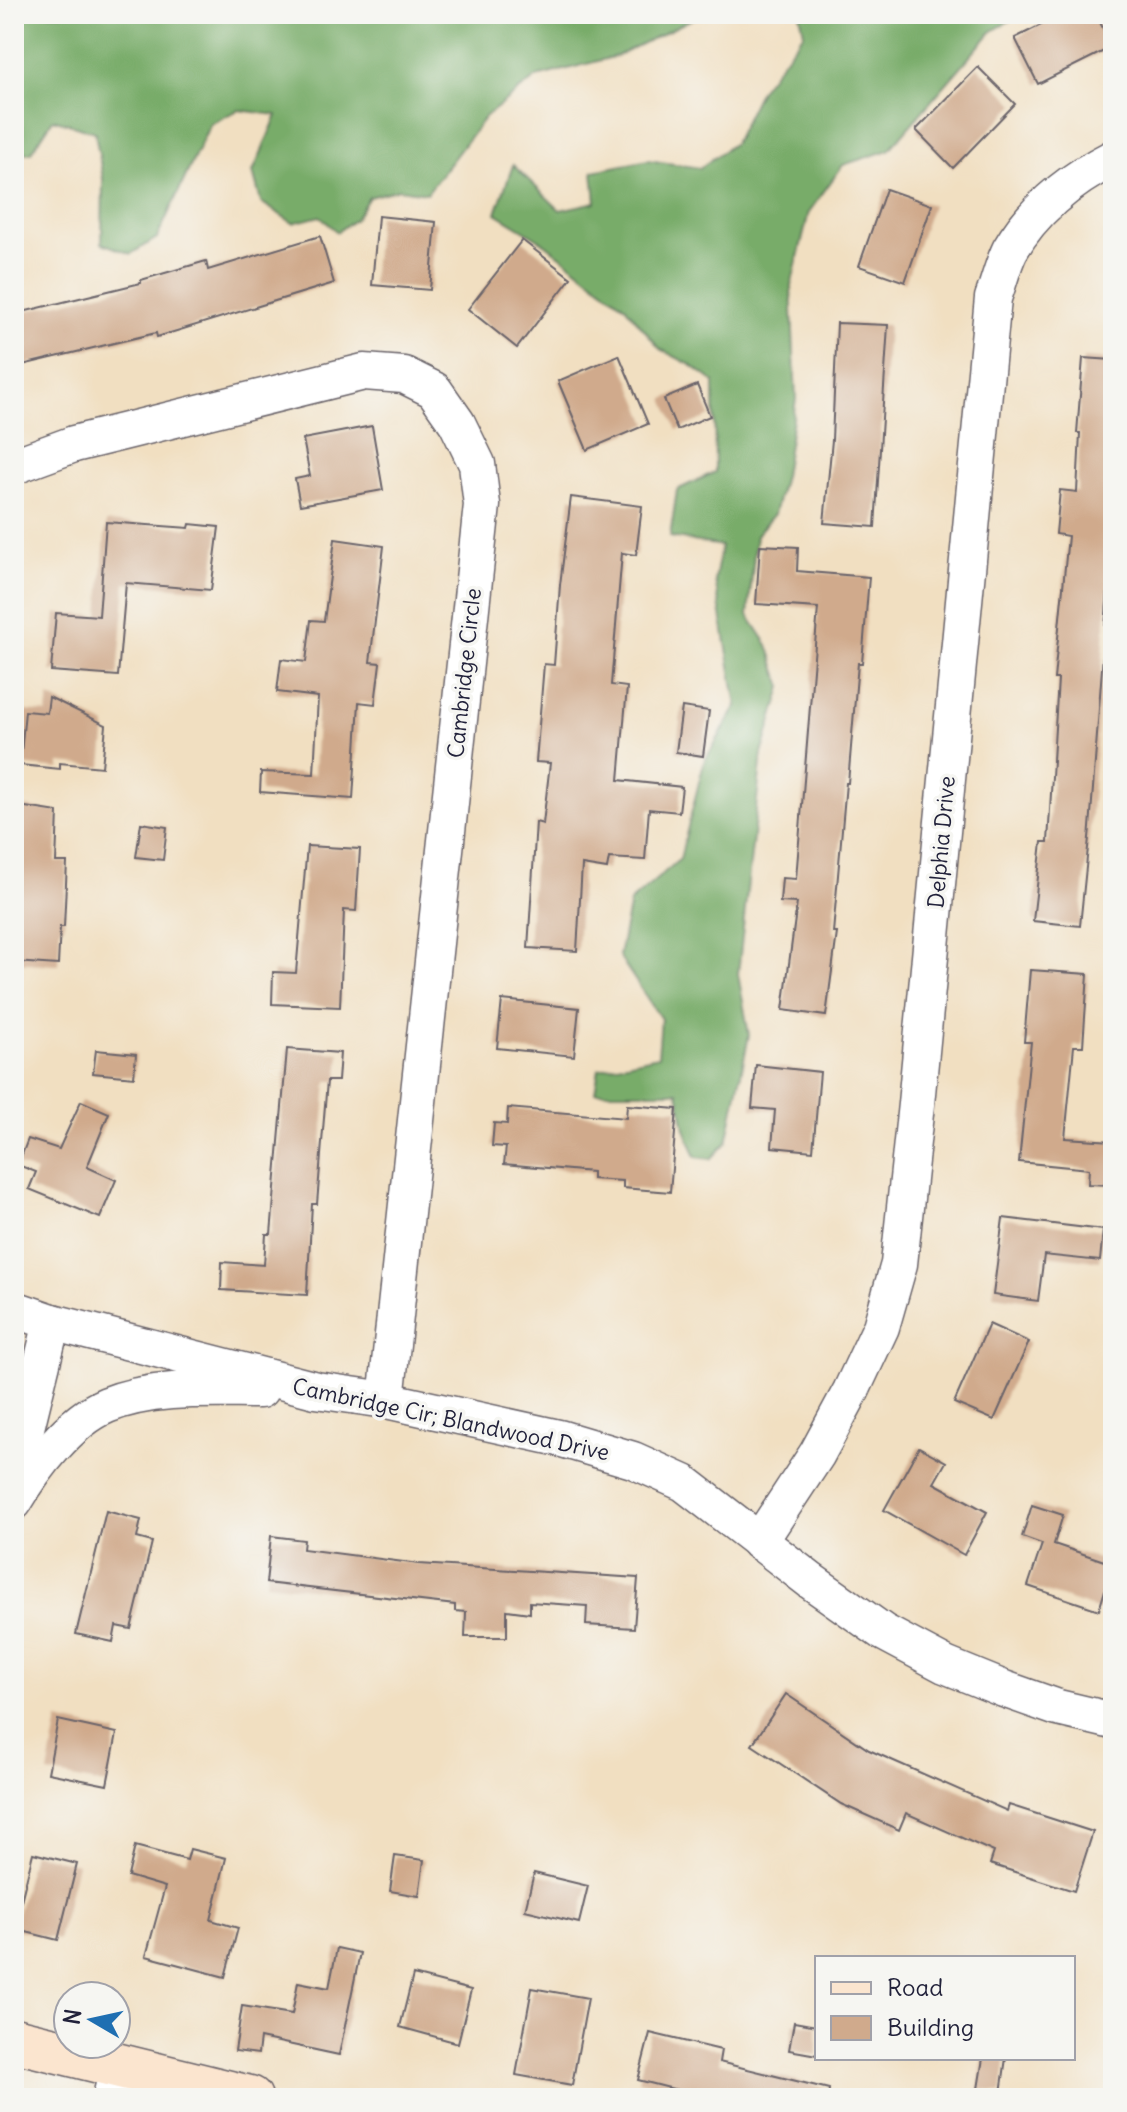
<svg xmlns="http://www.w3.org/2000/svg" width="1127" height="2112" font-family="Delius,sans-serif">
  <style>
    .forest { fill: #78ac69; stroke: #4d6752; stroke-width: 2 }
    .building { fill: #d0aa8c }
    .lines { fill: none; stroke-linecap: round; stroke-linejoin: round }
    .street-casing { stroke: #6a646a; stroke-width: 39 }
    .secondary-casing { stroke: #6a646a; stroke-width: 47 }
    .street { stroke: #fff; stroke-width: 36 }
    .secondary { stroke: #fbe5cf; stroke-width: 44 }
    .labels { text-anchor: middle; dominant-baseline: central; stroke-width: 7; stroke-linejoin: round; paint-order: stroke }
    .street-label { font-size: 22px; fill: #22223b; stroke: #f6f6f2 }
  </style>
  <rect width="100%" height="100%" fill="#f6f6f2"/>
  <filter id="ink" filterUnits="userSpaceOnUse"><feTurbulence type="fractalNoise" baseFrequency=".0125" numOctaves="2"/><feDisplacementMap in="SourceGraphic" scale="16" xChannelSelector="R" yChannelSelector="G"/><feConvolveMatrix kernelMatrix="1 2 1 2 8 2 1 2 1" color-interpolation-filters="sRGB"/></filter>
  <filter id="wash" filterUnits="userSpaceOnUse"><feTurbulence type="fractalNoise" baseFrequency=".006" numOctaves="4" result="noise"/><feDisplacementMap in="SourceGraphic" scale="32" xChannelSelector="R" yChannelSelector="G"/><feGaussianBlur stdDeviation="1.8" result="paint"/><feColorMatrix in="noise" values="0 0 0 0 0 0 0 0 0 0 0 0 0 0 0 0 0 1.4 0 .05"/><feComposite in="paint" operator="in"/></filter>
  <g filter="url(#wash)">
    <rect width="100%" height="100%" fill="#f1dfc1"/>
    <g class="forest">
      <polygon points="14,14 702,14 617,56 537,77 485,117 427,193 399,189 369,197 355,219 337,232 320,216 293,223 261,202 253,172 277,115 238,110 210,124 157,238 131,254 102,243 103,179 95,132 53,119 31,153 14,152"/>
      <polygon points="800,14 1021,14 991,32 889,150 843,165 809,212 791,286 796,399 784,476 774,514 756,535 748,615 768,645 782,687 762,754 738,974 749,1035 727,1142 711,1159 696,1157 685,1129 678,1092 595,1092 599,1069 658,1056 661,1019 619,956 630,902 680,859 704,762 737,706 715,580 721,546 670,537 677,490 715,472 714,382 691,365 660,349 625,306 540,240 496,213 513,165 560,210 596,202 593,171 648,160 700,168 734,143 760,90 804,33"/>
    </g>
    <g id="blocks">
      <g class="building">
        <polygon points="1063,14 1096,14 1112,47 1038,84 1015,38"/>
        <polygon points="978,67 1015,104 953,168 916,130"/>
        <polygon points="886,189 932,205 905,282 859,266"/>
        <polygon points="378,216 436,222 430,290 372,285"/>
        <polygon points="320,236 334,283 157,337 156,333 14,367 14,314 141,283 141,280 206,261 208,270"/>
        <polygon points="522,240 571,278 517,348 468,309"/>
        <polygon points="837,323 888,325 875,527 824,523 832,440"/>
        <polygon points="619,355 648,424 587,450 558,381"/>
        <polygon points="1083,358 1113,360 1113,563 1110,562 1090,828 1080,926 1033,921 1042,842 1048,842 1058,679 1054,679 1068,536 1056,534 1060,490 1077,492 1080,433 1077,433"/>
        <polygon points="697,385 710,416 677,430 664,399"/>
        <polygon points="372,426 383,490 300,505 295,479 310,476 303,439"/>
        <polygon points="571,497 642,506 636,555 622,553 611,685 627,687 619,780 682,787 679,812 649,809 645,860 609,858 607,869 582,865 577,951 528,948 536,822 543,824 550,763 536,762 544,664 554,665 560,585"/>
        <polygon points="106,522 189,528 190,524 219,527 211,590 126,583 118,676 51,671 56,613 99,616"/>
        <polygon points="335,539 384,546 370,662 380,663 375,704 359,702 353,799 260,792 261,772 314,774 318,697 277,692 281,659 306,662 311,620 324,621"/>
        <polygon points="760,545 798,547 797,571 869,577 862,663 858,663 848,783 846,783 833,933 837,933 826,1016 783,1010 797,903 780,902 782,878 796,879 818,608 756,604"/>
        <polygon points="49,697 106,725 102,767 60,763 60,769 20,765 25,711 47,713"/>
        <polygon points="682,707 709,711 703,756 676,752"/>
        <polygon points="19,806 58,812 56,862 67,862 64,927 60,927 58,965 14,962"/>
        <polygon points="141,823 167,827 163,860 136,857"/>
        <polygon points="307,846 360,849 356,911 344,910 340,1007 272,1004 273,972 296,973"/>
        <polygon points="1030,970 1088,974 1083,1046 1074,1046 1065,1138 1113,1141 1113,1185 1088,1184 1089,1169 1019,1162 1031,1042 1024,1042"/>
        <polygon points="502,1000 579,1008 574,1056 497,1048"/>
        <polygon points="287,1049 340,1053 338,1081 327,1081 317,1204 312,1204 307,1295 221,1290 222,1262 264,1265 266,1234 271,1234"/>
        <polygon points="96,1050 136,1054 134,1077 93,1073"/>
        <polygon points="756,1065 820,1072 813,1151 772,1147 775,1110 752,1108"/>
        <polygon points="81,1101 109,1113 87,1167 116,1180 100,1218 29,1189 36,1172 18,1165 28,1139 59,1149"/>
        <polygon points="627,1105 677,1109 670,1192 623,1188 623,1181 592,1179 592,1172 504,1164 506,1147 492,1146 494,1123 507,1124 508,1108 626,1118"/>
        <polygon points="1003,1218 1103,1230 1100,1261 1044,1255 1038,1301 993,1295"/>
        <polygon points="989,1324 1029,1342 994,1420 954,1403"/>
        <polygon points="919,1447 946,1462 934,1483 987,1512 964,1555 884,1510"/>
        <polygon points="1032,1505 1063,1515 1054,1544 1113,1564 1099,1610 1028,1586 1042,1544 1022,1537"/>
        <polygon points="106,1511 141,1520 137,1538 152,1542 131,1629 116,1626 113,1642 76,1634"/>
        <polygon points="271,1536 304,1540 303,1549 419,1564 638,1578 634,1628 586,1625 587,1606 530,1602 530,1613 507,1610 507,1637 465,1637 466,1612 455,1611 455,1605 266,1583"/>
        <polygon points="786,1694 869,1750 1007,1811 1009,1805 1093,1832 1074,1891 990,1864 994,1852 906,1813 899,1830 841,1804 752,1745"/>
        <polygon points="58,1720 117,1733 107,1785 48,1773"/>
        <polygon points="135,1846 187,1860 190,1849 226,1858 211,1920 238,1928 225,1977 146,1956 165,1887 128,1876"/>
        <polygon points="33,1853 77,1864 58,1940 14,1929"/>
        <polygon points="395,1856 424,1860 419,1896 390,1891"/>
        <polygon points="534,1873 588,1886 579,1923 525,1910"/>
        <polygon points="337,1948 360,1953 339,2055 260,2038 258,2054 235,2051 242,2006 292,2014 298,1982 329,1988"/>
        <polygon points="413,1975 471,1990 458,2043 400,2027"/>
        <polygon points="532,1988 588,1998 572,2085 516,2075"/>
        <polygon points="794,2022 817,2026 817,2055 789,2050"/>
        <polygon points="650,2033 721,2050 719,2062 829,2089 828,2098 709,2098 638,2080"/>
        <polygon points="983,2058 1006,2058 1001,2093 978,2089"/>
      </g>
    </g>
  </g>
  <g filter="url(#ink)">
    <use href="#blocks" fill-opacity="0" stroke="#6a646a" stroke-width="2"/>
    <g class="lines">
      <defs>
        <g id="street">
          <polyline points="14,466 74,444 364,372 404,375 434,390 457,423 477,464 482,505 386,1400"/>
          <polyline points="14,1309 52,1322 316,1390 386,1400 559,1438 633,1460 684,1483 811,1581 883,1632 945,1665 1004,1689 1058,1708 1113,1721"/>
          <polyline points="14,1477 52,1322"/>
          <path d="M14,1502C35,1467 69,1421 107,1405C154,1386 210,1390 260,1390"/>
          <path d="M759,1542L817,1454L851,1391L881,1327L899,1264L916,1104L993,298C999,282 1003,264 1010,250C1034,208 1070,180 1113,158"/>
          <polyline points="111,2098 118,2066"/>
        </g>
        <polyline id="secondary" points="14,2040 250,2098"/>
      </defs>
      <use href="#street" class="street-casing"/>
      <use href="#secondary" class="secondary-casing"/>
      <use href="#street" class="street"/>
      <use href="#secondary" class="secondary"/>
    </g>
  </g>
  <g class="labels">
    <g class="street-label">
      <text transform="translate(464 673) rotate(-84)">Cambridge Circle</text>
      <text transform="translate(941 842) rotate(-85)">Delphia Drive</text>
      <text transform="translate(451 1419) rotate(12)">Cambridge Cir; Blandwood Drive</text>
    </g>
  </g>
  <rect width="1127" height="2112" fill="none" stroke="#f6f6f2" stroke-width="48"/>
  <rect x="815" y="1956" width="260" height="104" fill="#f6f6f2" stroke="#a1a1a9" stroke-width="2"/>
  <rect x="831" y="1982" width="40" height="12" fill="#fbe5cf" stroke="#a1a1a9" stroke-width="2"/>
  <text x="887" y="1996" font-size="24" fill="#22223b">Road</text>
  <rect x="831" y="2016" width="40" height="24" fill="#d0aa8c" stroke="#a1a1a9" stroke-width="2"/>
  <text x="887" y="2036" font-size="24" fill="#22223b">Building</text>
  <g transform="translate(92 2020) rotate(279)"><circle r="38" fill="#f6f6f2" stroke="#a1a1a9" stroke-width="2"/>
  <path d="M0-6L14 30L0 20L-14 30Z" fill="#1f6fb2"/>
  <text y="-12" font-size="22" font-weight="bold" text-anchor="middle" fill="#22223b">N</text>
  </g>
</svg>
